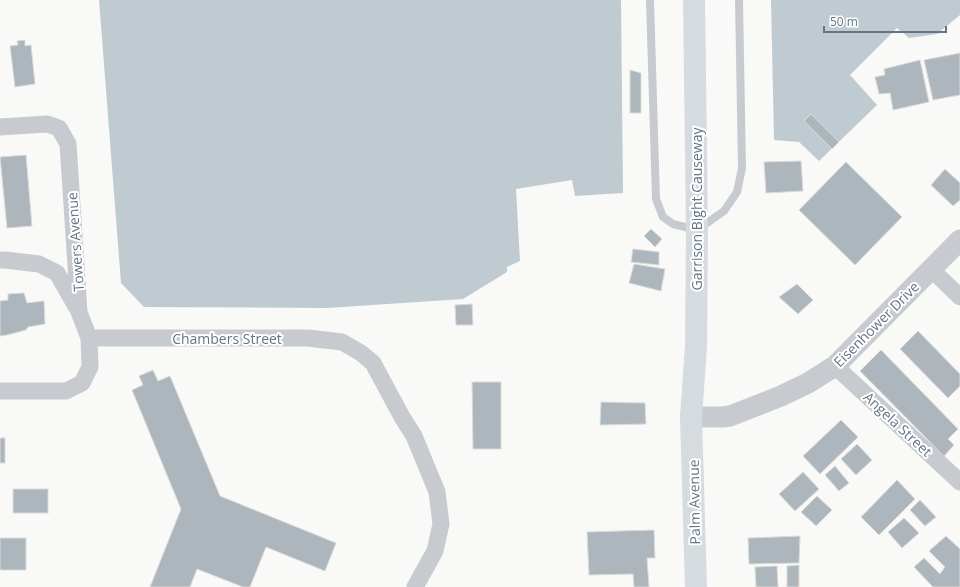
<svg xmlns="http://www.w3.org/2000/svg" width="960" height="587" font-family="'Open Sans',sans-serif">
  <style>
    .water { fill: #bfcbd0 }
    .building { fill: #adb6bd; stroke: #dbdbd9 }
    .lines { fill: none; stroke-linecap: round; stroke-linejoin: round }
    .service { stroke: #c7cbcf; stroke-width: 8 }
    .minor { stroke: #c7cbcf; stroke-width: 17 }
    .tertiary { stroke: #c7cbcf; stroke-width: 21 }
    .primary { stroke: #d6dbdf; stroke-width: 22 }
    .labels { text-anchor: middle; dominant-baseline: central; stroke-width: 4; stroke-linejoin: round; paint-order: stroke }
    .street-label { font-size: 14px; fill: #627585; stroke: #fff }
  </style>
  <rect width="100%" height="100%" fill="#f9f9f7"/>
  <g class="water">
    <polygon points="99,0 621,0 623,193 575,196 572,180 516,189 520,261 507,267 507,272 463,299 327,308 144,307 121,283"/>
    <polygon points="771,0 960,0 960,15 937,34 909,38 897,28 850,75 877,105 819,161 799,142 774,140"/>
  </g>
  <g class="building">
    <polygon points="25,40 25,46 31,45 35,84 15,87 10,46 18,45 17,41"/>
    <polygon points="960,53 960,95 933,100 924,60"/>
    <polygon points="920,60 929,102 893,110 890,93 879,94 875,77 885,75 884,69"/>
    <polygon points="630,70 641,73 641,113 630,113"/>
    <polygon points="811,114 839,142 832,149 804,121"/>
    <polygon points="26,155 32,226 7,228 0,157"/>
    <polygon points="801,161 803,191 766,193 764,162"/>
    <polygon points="846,162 902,217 855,265 799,210"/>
    <polygon points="945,169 960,183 960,200 953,206 931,185"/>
    <polygon points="651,229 662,239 655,247 644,236"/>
    <polygon points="633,249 659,252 659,265 631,262"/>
    <polygon points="634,264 665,269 661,291 629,283"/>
    <polygon points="797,284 813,300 798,314 779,297"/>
    <polygon points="24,293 27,303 44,301 45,324 28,327 26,330 7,335 0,336 0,301 8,300 8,294"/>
    <polygon points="472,304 473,325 456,325 455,305"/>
    <polygon points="918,331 960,374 960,386 948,398 900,349"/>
    <polygon points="881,350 958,429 948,439 954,445 944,456 860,371"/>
    <polygon points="153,370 158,381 170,376 220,496 336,543 325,571 266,547 250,587 243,587 197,569 190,587 150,587 181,509 132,390 143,385 139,376"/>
    <polygon points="472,382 501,382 501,449 473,449"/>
    <polygon points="601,402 645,403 646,424 600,425"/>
    <polygon points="841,420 858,437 820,474 803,456"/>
    <rect x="0" y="438" width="5" height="25"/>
    <polygon points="857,444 872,460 856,475 841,459"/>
    <polygon points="835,466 849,483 839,491 825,475"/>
    <polygon points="803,472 819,489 795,511 779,494"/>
    <polygon points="897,480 915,499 879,535 861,517"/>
    <rect x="13" y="489" width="35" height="24"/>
    <polygon points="817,496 832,510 816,526 801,512"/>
    <polygon points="920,500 936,517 925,526 910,510"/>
    <polygon points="904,518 919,533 902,548 888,532"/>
    <polygon points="654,530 655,558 647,558 649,587 634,587 633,574 589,575 587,532"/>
    <polygon points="800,536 799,563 749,564 748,538"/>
    <polygon points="946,536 960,549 960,587 933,587 914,567 924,558 940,574 945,567 929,551"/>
    <rect x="0" y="538" width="26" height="32"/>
    <polygon points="799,565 799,587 787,587 787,566"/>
    <polygon points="777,566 778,587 756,587 755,567"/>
  </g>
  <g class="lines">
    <polyline class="service" points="650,0 656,199 663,217 673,224 697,230 724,211 737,192 742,168 739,0"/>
    <g class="minor">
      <polyline points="0,127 47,124 59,128 68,144 79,312 89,338 90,367 82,383 66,391 0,391"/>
      <polyline points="0,260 5,260 39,264 57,273 77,308"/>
      <polyline points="931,269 960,297"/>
      <polyline points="89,338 308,338 342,342 361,353 373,363 402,417 414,436 437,492 441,524 435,551 415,587"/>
      <polyline points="835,366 960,482"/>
    </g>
    <polyline class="tertiary" points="691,417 723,417 730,416 781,396 808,383 835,366 960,240"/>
    <polyline class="primary" points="694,0 697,230 696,346 691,417 696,587"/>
  </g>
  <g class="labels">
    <g class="street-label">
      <text transform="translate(696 209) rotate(-90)">Garrison Bight Causeway</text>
      <text transform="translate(75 242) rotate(-94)">Towers Avenue</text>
      <text transform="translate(876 324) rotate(-45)">Eisenhower Drive</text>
      <text x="227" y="338">Chambers Street</text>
      <text transform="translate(898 424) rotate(43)">Angela Street</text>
      <text transform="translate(694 502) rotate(-91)">Palm Avenue</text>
    </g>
  </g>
  <path d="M824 26v6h122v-6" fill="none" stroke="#627585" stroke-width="2"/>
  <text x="830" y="26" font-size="12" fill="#627585" stroke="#ffffff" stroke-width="3" paint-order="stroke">50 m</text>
</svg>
